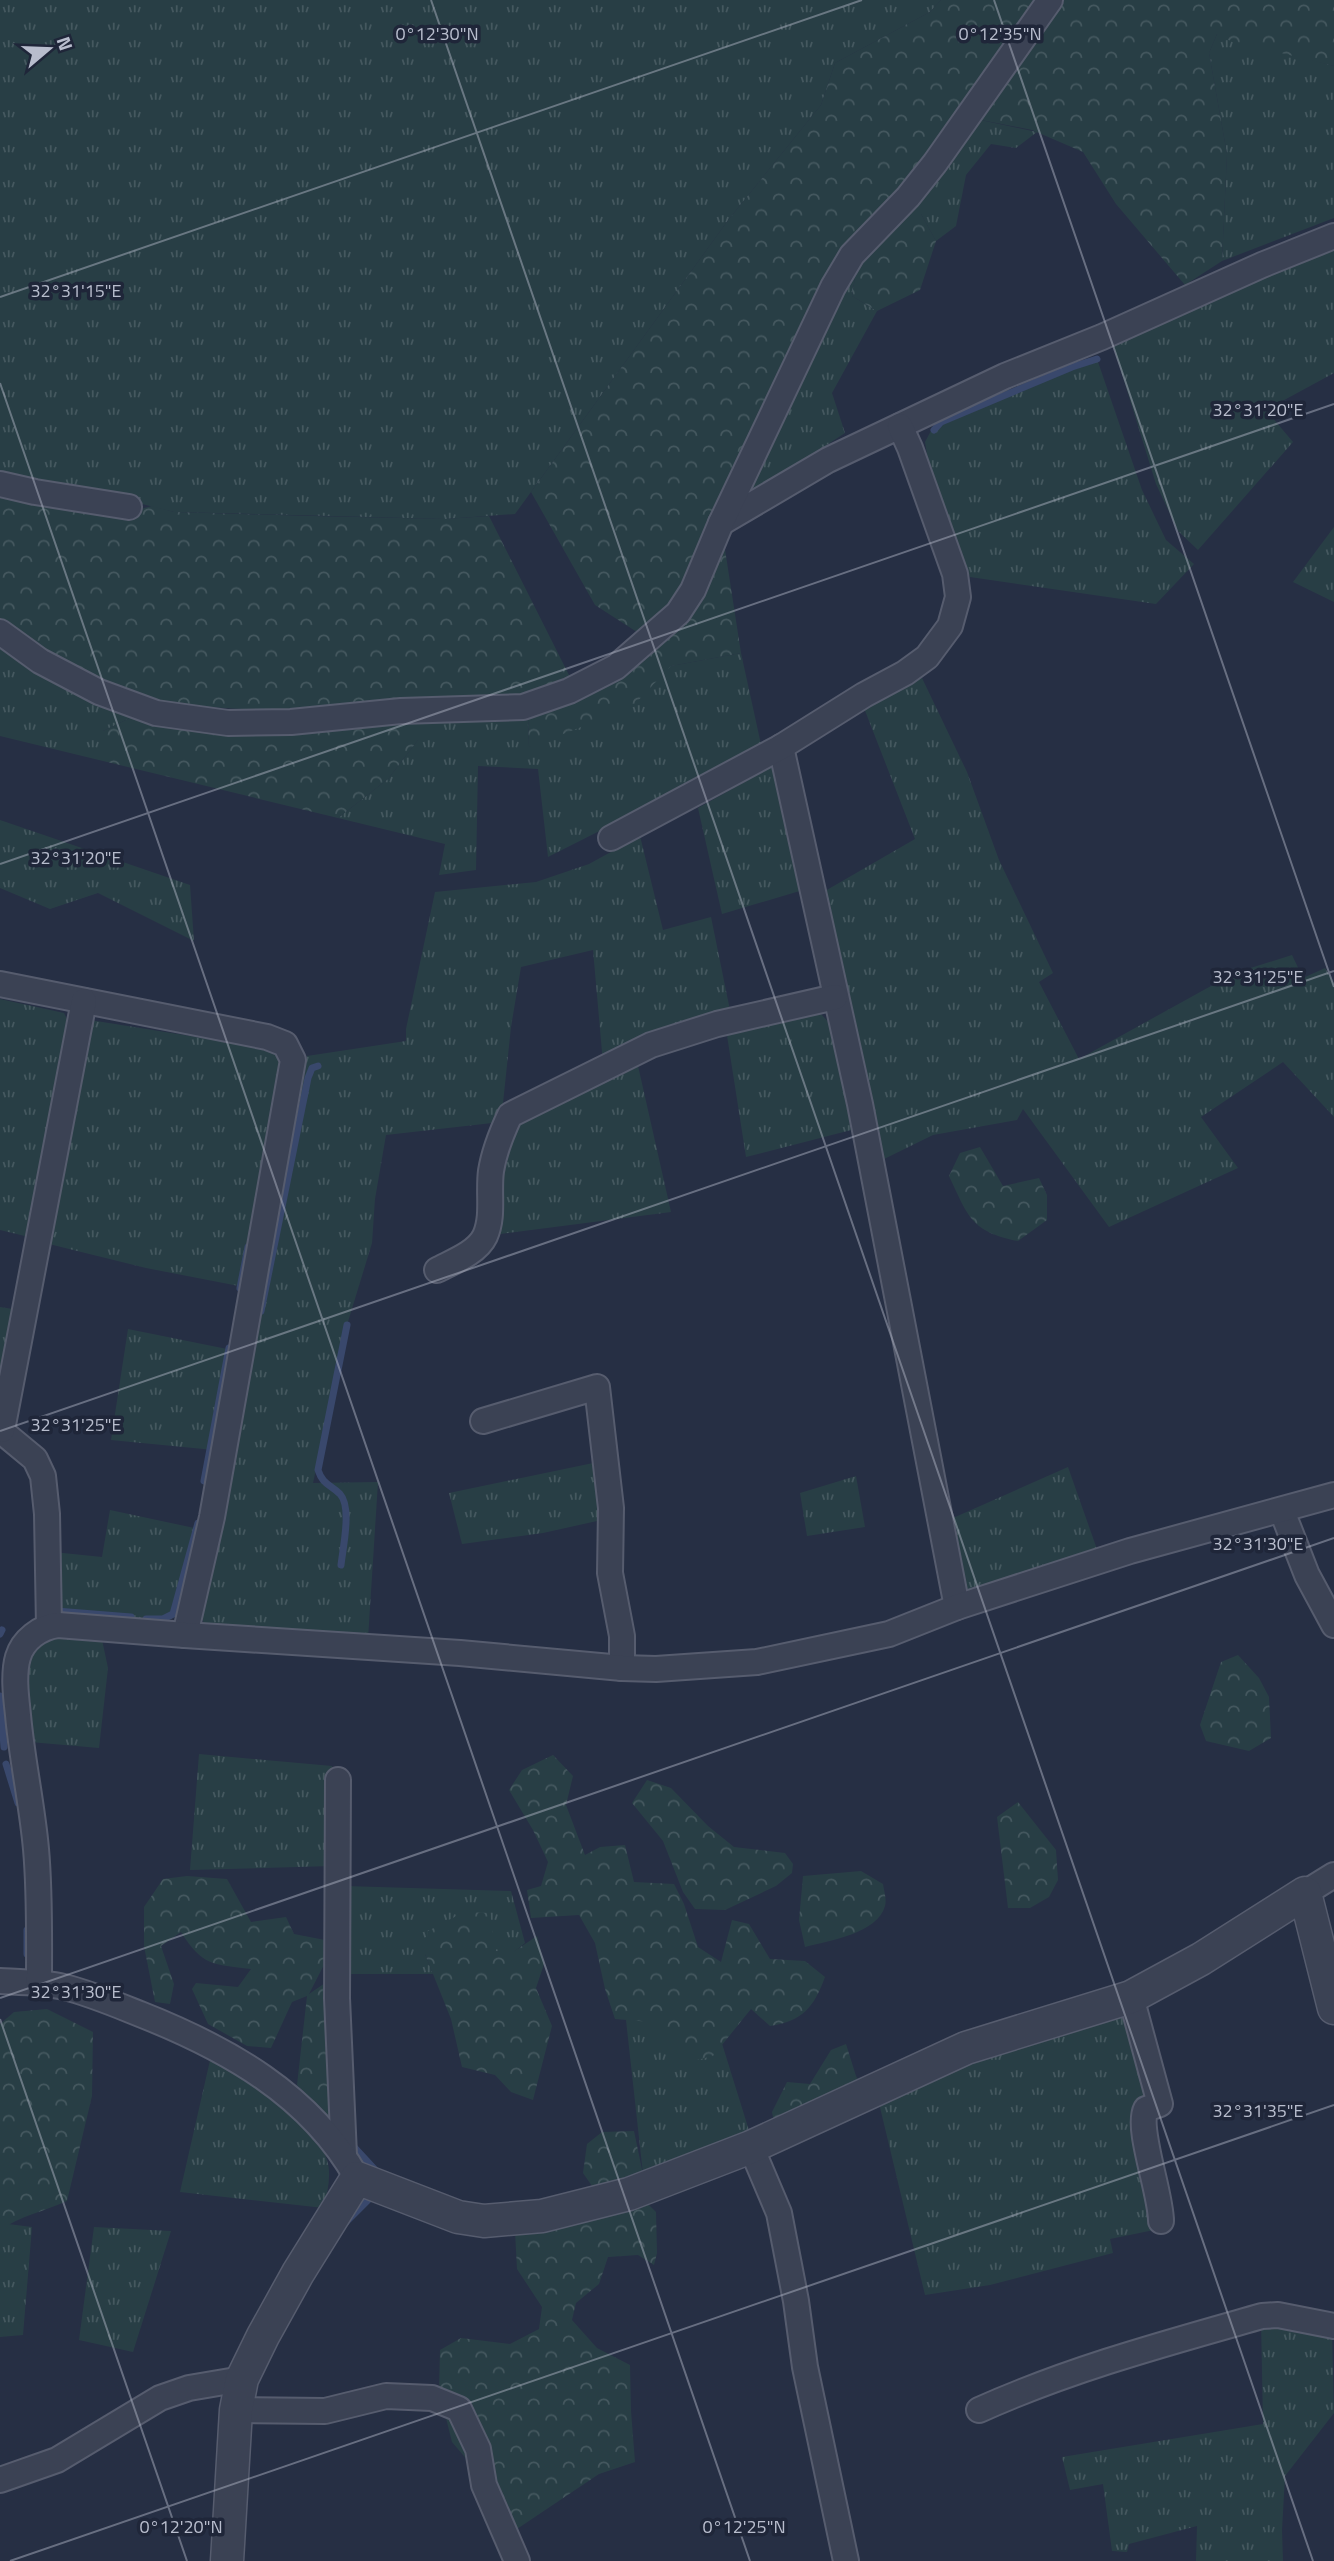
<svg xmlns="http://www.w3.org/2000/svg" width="1334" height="2561" font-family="'Titillium Web',sans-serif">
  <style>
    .grass { fill: url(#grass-tufts) }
    .forest { fill: url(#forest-crowns) }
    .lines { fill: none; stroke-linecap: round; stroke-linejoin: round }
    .stream { stroke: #39486c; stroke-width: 7 }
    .minor-casing { stroke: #565c6e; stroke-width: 28 }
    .tertiary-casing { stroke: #565c6e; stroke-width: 35 }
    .minor { stroke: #3b4254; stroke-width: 24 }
    .tertiary { stroke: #3b4254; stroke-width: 32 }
    .ticks { fill: none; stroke: #b8bdcd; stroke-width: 2; stroke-opacity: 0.45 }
    .ticks-label { font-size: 18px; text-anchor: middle; fill: #b8bdcd; stroke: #1f2639; stroke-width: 7; stroke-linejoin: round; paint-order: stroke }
  </style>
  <defs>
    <pattern id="grass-tufts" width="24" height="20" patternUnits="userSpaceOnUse" patternTransform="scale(1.75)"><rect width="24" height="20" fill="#283e45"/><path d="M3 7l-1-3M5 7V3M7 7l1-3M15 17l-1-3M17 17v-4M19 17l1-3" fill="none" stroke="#45585f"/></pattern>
    <pattern id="forest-crowns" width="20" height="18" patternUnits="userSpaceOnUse" patternTransform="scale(1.75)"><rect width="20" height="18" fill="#283e45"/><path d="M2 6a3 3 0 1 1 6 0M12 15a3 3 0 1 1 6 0" fill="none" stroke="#45585f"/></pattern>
  </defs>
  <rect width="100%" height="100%" fill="#262f44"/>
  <g class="grass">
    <polygon points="0,0 941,0 930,12 835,63 821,105 729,219 515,514 445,519 174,512 106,495 0,478"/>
    <polygon points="1217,34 1334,66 1334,218 1222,261 1227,154 1209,53"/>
    <polygon points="976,119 1037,132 1016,148 991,144 966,175 956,226 936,241 921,214 907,214"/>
    <polygon points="1334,245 1334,373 1266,410 1293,442 1198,550 1178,531 1156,484 1113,345"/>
    <polygon points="858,259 852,296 877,311 832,393 845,433 749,496 749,479"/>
    <polygon points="1097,359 1142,490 1166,540 1194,564 1156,604 970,577 931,477 925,442 940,414"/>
    <polygon points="1334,527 1334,602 1293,582"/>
    <polygon points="0,647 27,665 132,717 103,731 103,761 0,736"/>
    <polygon points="741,653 762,749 548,857 538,769 478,766 476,870 439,875 445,844 338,818 388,779 418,740 418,719 528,715 529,747 671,666"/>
    <polygon points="922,678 967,772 999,860 1053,973 1039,982 1079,1059 1211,986 1241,971 1292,955 1303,978 1325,968 1334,983 1334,1117 1283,1062 1201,1117 1238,1168 1109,1227 1023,1109 1017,1120 933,1135 878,1162 825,891 915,839 864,708"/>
    <polygon points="775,765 803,890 722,914 698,808"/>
    <polygon points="0,820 190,885 194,941 98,893 50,909 0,888"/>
    <polygon points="640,836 663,930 711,917 731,1015 603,1063 593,950 521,967 511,1027 501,1122 386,1135 375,1199 372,1243 347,1325 313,1483 378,1482 368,1639 204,1624 201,1614 238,1405 307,1056 406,1041 406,1029 435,892 536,882 589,864"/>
    <polygon points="0,999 64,1013 70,1025 29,1237 0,1230"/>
    <polygon points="820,1013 836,1030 859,1128 746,1157 726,1029 797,1014"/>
    <polygon points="90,1020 285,1051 244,1287 146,1268 49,1244"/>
    <polygon points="636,1057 671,1212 493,1235 498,1159 515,1121"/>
    <polygon points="0,1307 13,1309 0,1400"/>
    <polygon points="128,1329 232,1350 214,1450 111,1440"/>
    <polygon points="598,1462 606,1519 543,1533 462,1544 449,1493"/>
    <polygon points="1068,1467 1099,1555 960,1599 944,1522"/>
    <polygon points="856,1476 865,1527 807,1536 800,1493"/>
    <polygon points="110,1510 199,1529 175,1617 161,1623 53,1614 53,1552 102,1557"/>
    <polygon points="49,1635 101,1635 108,1668 99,1748 30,1742 23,1675 28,1653"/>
    <polygon points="199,1754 332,1766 334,1786 332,1866 190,1870"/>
    <polygon points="344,1886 511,1891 525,1943 510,1955 495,1951 425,1954 433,1974 346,1974"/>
    <polygon points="710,2005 752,2140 644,2183 626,2020"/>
    <polygon points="1130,2008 1156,2101 1131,2110 1156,2207 1154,2230 1110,2239 1113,2253 990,2285 925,2295 878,2099 1003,2045"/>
    <path d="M211,2056C245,2078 316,2120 327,2160C332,2176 327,2192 324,2208L180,2192Z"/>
    <polygon points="0,2223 32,2227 23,2335 0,2337"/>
    <polygon points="94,2227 171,2231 133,2352 79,2340"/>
    <polygon points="1261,2320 1332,2333 1334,2413 1285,2476 1282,2530 1283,2561 1196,2561 1197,2526 1129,2544 1127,2552 1112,2551 1103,2484 1070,2490 1062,2457 1263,2424"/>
  </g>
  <g class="forest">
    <polygon points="941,0 1044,0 913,181 848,250 682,598 640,634 595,605 531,492 729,219 821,105 835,63 930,12"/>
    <polygon points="1056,0 1334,0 1334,66 1224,39 1217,34 1209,53 1227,154 1222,261 1185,285 1116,204 1083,152 1032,130 976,119"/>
    <polygon points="907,214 921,214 936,241 920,290 877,311 852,296 858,259"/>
    <polygon points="0,494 125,513 152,506 174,512 312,516 445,519 489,516 571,679 527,700 316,713 153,704 30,647 0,621"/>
    <polygon points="724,543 741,653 671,666 631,708 529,747 528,715 617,678"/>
    <polygon points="132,717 237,736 418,719 418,740 388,779 338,818 103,761 103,731"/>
    <path d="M980,1147L1003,1186L1039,1178L1047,1195V1220L1018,1241C971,1232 968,1216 949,1176L960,1153Z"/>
    <polygon points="1238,1655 1259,1678 1269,1697 1271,1738 1249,1751 1206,1741 1200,1725 1221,1662"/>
    <path d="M553,1755L573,1776L566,1805L585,1855L600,1847L625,1845L634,1882L674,1884L684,1904L698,1947L721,1962L732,1920L749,1924L770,1959L805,1961L825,1977C814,2007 803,2021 770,2026L751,2009L713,2056L697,2060L670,2040L651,2022L615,2019L605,1989L595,1943L579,1915L531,1918L527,1890L541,1886L548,1862L533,1830L509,1790L522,1770Z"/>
    <polygon points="647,1780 671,1788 708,1826 734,1847 785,1853 793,1864 792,1873 776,1886 725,1910 695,1909 683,1892 663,1841 632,1803"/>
    <polygon points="1018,1802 1056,1850 1058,1880 1049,1897 1030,1908 1008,1908 997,1817"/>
    <path d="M861,1871L883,1884C884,1891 887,1900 885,1906C878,1933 829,1941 805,1947L799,1920L803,1876Z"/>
    <path d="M187,1876L227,1879L251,1922L286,1917L294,1934L325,1940L330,1953L309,1994L328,1981L338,2126L297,2085L307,1996L292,2002L271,2048L247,2046L208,2024L192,1989L196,1983L238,1987L251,1969C213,1964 203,1967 181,1932L161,1946L174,1984L170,2004L155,2002L144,1946V1907L163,1879Z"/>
    <polygon points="464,1912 490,1913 496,1951 510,1954 537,1936 544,1964 536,1988 552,2026 533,2100 511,2092 495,2075 462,2067 451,2019 425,1954 428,1931"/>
    <path d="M47,2009L93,2032L92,2096L67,2201C45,2211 20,2216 0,2230V2024L14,2012Z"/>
    <polygon points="846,2044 856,2076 867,2098 845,2123 828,2107 776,2133 772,2112 787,2082 810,2084 831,2050"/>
    <polygon points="634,2131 644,2179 601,2199 583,2173 587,2144 602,2132"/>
    <polygon points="646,2202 656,2212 657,2253 654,2265 638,2255 608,2257 599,2284 576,2303 572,2320 597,2348 630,2365 631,2411 635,2462 599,2474 514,2531 491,2488 452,2442 439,2390 440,2350 461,2338 510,2344 539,2329 542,2307 517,2269 515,2231"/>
  </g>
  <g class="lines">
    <g class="stream">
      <polyline points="934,430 941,422 1072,367 1097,359"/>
      <polyline points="240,1288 248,1247"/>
      <polyline points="261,1311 308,1078 312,1068 318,1066"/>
      <polyline points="204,1481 229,1348"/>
      <path d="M341,1565C343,1547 352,1507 340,1494C330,1484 323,1485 318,1470L347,1325"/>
      <polyline points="56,1611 131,1617"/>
      <polyline points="146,1619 163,1619 173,1614 198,1523"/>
      <polyline points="0,1634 2,1630"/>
      <polyline points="0,1696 4,1747"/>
      <polyline points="6,1764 18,1803"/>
      <polyline points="27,1954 27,1930"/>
      <polyline points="352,2145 377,2172"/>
      <polyline points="345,2223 369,2199"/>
    </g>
    <defs>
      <g id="minor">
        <polyline points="0,484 35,492 129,507"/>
        <polyline points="721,523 828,460 1005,376 1102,337 1262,265 1334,236"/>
        <polyline points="0,632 40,661 99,692 156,713 228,723 291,722 401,711 523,707 569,691 616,667 678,613 693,590 721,523 833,287 852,255 908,197 935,163 1050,0"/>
        <polyline points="781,747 860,1104 957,1607"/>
        <polyline points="611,838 781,747 864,695 905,673 927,657 950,626 958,597 955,574 910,448 900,426"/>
        <polyline points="0,984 267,1037 285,1044 293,1060 212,1517 185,1635"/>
        <path d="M437,1270C452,1262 477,1253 485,1236C494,1216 488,1193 491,1171C494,1152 502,1132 510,1115L651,1045L717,1024L835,997"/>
        <polyline points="483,1421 597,1387 611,1508 610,1573 622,1636 622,1668"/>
        <polyline points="0,1430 35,1459 43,1476 47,1514 49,1626"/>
        <polyline points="2,1430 84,1001"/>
        <polyline points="1282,1511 1307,1575 1334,1625"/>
        <polyline points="338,1780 337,1998 344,2155"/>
        <polyline points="1305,1893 1334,1875"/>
        <path d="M0,1981C21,1982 43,1982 64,1987C89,1993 115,2004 140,2014C226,2048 310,2094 357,2178"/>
        <path d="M39,1983C39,1938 40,1893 36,1849C32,1804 22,1760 18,1715C16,1697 13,1674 18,1657C23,1640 40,1627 58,1625L185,1635L460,1653L622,1668L656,1669L757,1662L889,1634L957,1607L1130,1551L1334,1495"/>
        <path d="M1131,1997L1160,2104L1146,2109C1136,2128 1161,2193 1161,2221"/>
        <polyline points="751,2147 779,2213 796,2301 805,2367 846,2561"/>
        <polyline points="236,2410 325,2411 386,2396 432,2398 459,2409 478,2449 484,2485 517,2561"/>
        <path d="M979,2410C1070,2369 1167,2343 1262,2316L1278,2315L1334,2326"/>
        <polyline points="0,2480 57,2460 160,2398 189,2388 242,2379"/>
      </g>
      <polyline id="tertiary" points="227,2561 236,2410 242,2379 263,2336 298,2273 357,2178 458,2217 484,2221 542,2216 629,2194 751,2147 966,2048 1131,1997 1201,1959 1305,1893 1334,2008"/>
    </defs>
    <use href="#minor" class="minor-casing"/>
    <use href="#tertiary" class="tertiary-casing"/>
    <use href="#minor" class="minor"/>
    <use href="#tertiary" class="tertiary"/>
  </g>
  <path class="ticks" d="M431,0L1313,2561M994,0L1334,987M0,297L862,0M0,383L750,2561M0,864L1334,404M0,1431L1334,971M0,1998L1334,1538M0,2019L187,2561M10,2561L1334,2105"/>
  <g class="ticks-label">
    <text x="437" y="40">0°12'30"N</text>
    <text x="1000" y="40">0°12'35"N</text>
    <text x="76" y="297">32°31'15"E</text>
    <text x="1258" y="416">32°31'20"E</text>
    <text x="76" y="864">32°31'20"E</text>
    <text x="1258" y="983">32°31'25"E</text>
    <text x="76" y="1431">32°31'25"E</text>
    <text x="1258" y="1550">32°31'30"E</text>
    <text x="76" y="1998">32°31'30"E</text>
    <text x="1258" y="2117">32°31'35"E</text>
    <text x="181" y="2533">0°12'20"N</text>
    <text x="744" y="2533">0°12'25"N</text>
  </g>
  <g transform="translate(49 49) rotate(71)" stroke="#1f2639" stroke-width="5" paint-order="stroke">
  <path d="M0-5L12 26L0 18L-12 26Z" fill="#b8bdcd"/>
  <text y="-10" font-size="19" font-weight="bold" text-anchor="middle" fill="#b8bdcd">N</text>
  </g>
</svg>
